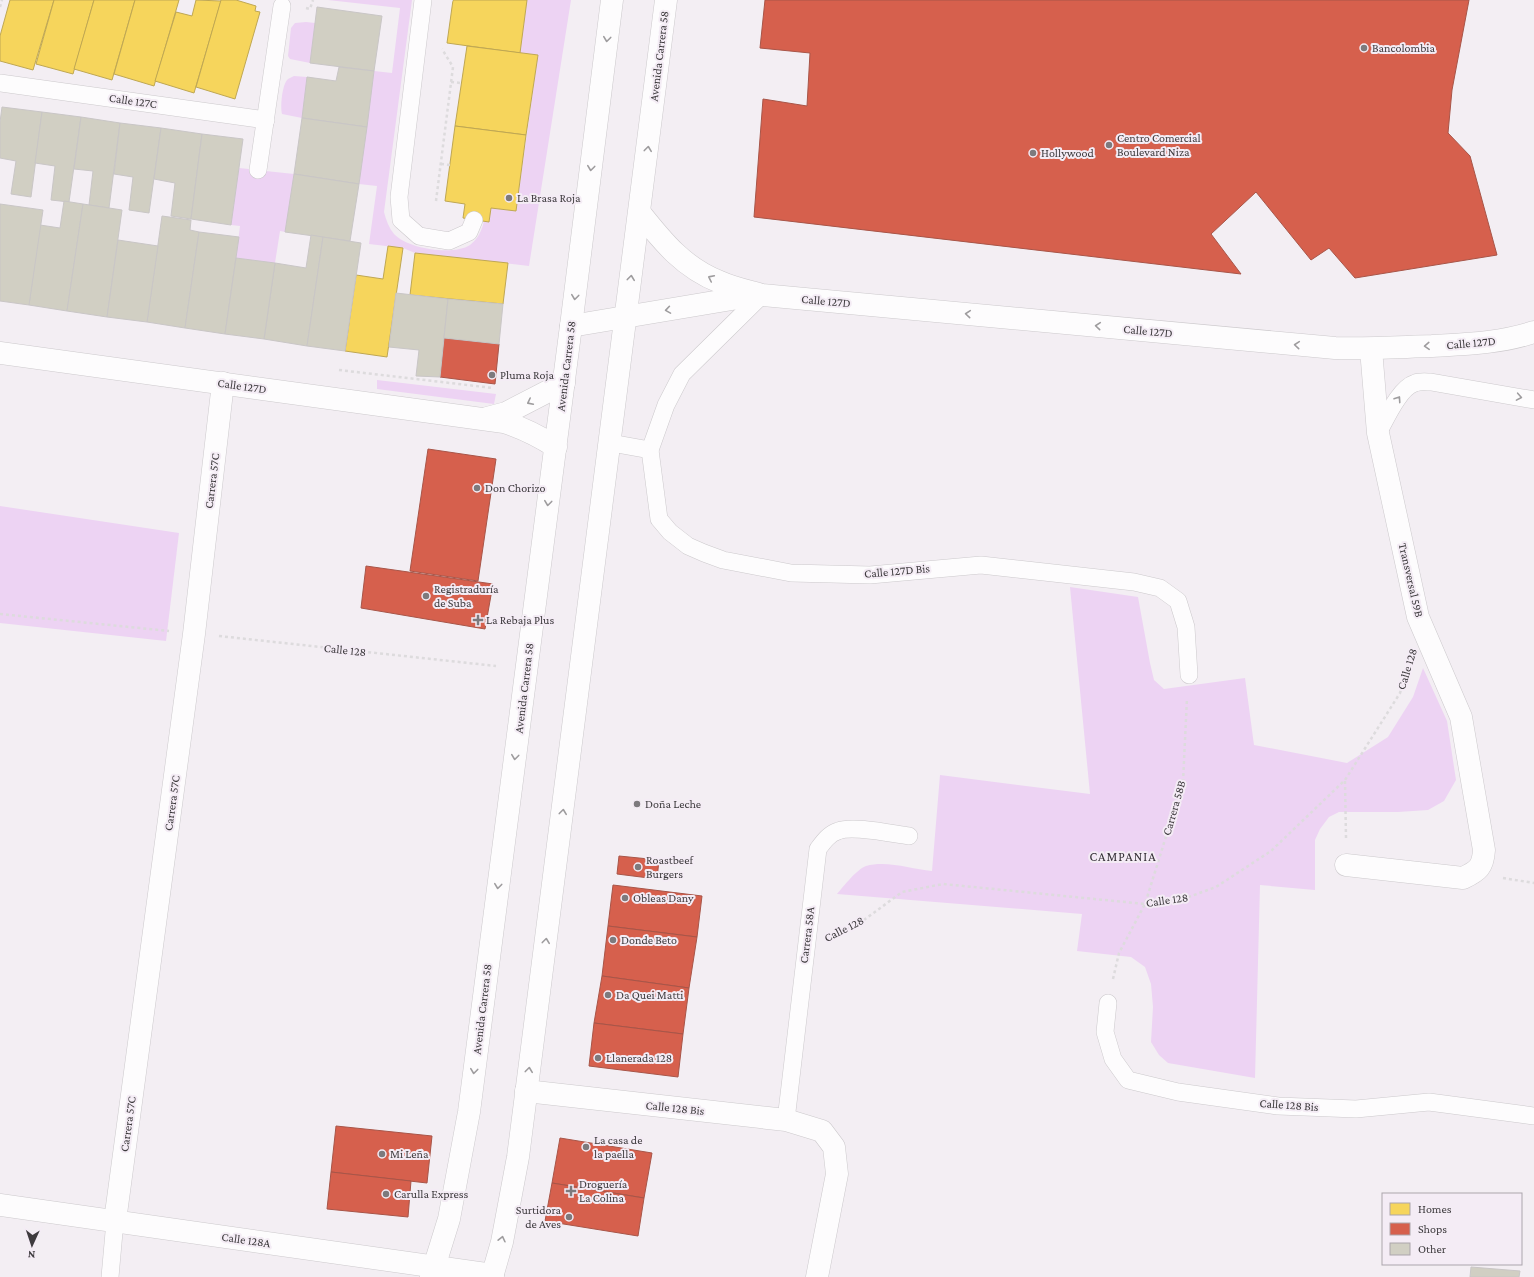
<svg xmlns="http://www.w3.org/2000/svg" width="1534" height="1277" font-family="'Crimson Pro',serif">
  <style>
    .green { fill: #edd3f3 }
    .homes { fill: #f6d55c; stroke: #bfa753 }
    .shops { fill: #d6604d; stroke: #a85548 }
    .building { fill: #d1cfc3; stroke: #c9c6c6 }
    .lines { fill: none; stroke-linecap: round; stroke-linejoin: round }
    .lane-casing { stroke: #ccc9cc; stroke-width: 18 }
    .street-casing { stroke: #ccc9cc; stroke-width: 23 }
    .secondary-casing { stroke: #ccc9cc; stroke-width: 23 }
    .path { stroke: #dddbdd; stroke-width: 2.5; stroke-dasharray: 3 3; stroke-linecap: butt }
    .lane { stroke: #fdfcfd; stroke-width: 17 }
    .street { stroke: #fdfcfd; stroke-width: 22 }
    .secondary { stroke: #fdfcfd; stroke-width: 22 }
    .oneway { stroke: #9e9c9e }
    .poi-dot { fill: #7d7a7d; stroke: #f4ecf5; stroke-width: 1.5 }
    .labels { text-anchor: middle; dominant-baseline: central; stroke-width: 4; stroke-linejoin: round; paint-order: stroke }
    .poi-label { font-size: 12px; fill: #3e3b3e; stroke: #f4ecf5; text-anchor: start }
    .street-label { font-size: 12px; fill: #3e3b3e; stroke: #f4ecf5 }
    .neighbourhood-label { font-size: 13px; letter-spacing: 1px; fill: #363037; stroke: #f4ecf5 }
  </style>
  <rect width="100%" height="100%" fill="#f3eef3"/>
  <g class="green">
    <path d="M328,0H412L384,212C386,220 389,228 394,234C408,249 453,256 470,245C478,239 482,230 484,221L489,222L491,208L516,211L538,55L520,53L527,0H571L529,266L415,253L403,248L369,244L377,186L359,184L374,71L392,73L400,8Z"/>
    <polygon points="306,22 315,23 310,63 290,59 288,56 291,28 295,23"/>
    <path d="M294,76L307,77L302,118L282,114C280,107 282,84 288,79C290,78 292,77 294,76Z"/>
    <polygon points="239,168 294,174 285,232 280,231 275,263 236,258 240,226 231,225"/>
    <polygon points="377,380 496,394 494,404 377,389"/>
    <polygon points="0,506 179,533 166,641 0,623"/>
    <path d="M1070,587L1138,597L1150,663L1154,680L1164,689L1245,678L1254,745L1347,763L1388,737L1413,697L1423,668L1447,721L1456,780L1444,801L1428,810L1398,812H1339L1329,817L1320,829L1315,840V890L1260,885L1255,1078L1168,1063L1159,1055L1151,1042L1153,1007L1151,984L1145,967L1131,957L1077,951L1082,914L837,894C843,887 857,869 866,866C887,860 911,869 932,871L940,775L1090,794Z"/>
  </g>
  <g class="homes">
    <polygon points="10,0 54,0 33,70 0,61 0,36"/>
    <polygon points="54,0 94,0 73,74 36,64"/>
    <polygon points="94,0 135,0 112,80 74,69"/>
    <polygon points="135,0 179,0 154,86 114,74"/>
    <polygon points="196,0 221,1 194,93 155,81 176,12 192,16"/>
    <polygon points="221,0 236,0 256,6 255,11 260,12 235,99 196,87"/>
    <polygon points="453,0 527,0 520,53 447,43"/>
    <polygon points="467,46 538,55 526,135 455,126"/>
    <polygon points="455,126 526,135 516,211 491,208 489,222 463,218 465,204 445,201"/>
    <polygon points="388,246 403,248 387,357 345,351 356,275 383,279"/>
    <polygon points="415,253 508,263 503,304 410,295"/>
  </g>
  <g class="shops">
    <polygon points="765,0 1469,0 1452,90 1448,133 1470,156 1497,255 1355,278 1329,248 1311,260 1256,192 1211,234 1241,274 754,217 763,99 807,106 810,53 760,48"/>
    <polygon points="444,338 499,344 495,384 440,377"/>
    <polygon points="428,449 496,459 478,581 410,571"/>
    <polygon points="366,566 493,584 485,629 361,608"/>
    <polygon points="619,856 659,860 657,879 617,874"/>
    <polygon points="613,885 702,896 697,937 608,926"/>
    <polygon points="608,926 697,937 689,988 602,976"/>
    <polygon points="602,976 689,988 683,1034 594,1023"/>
    <polygon points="594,1023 683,1034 678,1077 589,1066"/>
    <polygon points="336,1126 432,1136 427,1183 331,1172"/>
    <polygon points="560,1138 652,1153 644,1198 552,1183"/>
    <polygon points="331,1172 411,1181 408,1217 327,1209"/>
    <polygon points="552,1183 644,1198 638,1236 545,1221"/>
  </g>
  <g class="building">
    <polygon points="317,7 382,16 374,71 310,63"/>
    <polygon points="339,67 374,71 367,127 302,118 307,77 336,81"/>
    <polygon points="2,107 42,112 31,197 11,194 16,161 0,158 0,122"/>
    <polygon points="42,112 81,117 69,202 51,200 55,166 35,163"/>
    <polygon points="81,117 120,123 109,208 89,205 93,171 74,169"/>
    <polygon points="302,118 367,127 359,184 294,174"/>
    <polygon points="120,123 161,128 149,213 129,210 133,177 114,174"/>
    <polygon points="161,128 202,134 191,219 171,216 175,183 154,179"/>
    <polygon points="202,134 243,139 231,225 191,219"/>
    <polygon points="294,174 359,184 350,241 285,232"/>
    <polygon points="64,201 83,204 67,311 29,305 40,225 60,228"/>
    <polygon points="0,204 43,210 29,305 0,301"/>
    <polygon points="83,204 122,210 107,317 67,311"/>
    <polygon points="162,216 191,220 190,230 199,232 185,328 147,322"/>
    <polygon points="199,232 239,237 225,334 185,328"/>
    <polygon points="311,235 323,237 307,346 264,339 275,263 306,268"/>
    <polygon points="323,237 361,243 345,351 307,346"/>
    <polygon points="118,240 158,246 147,322 107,317"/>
    <polygon points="236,258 275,263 264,339 225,334"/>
    <polygon points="396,293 448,299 440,377 416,376 419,350 389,347"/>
    <polygon points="448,299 503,304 499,344 444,338"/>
    <polygon points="1471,1267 1520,1271 1519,1277 1470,1277"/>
  </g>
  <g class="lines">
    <defs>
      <g id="lane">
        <polyline points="423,0 399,197 401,220 419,236 449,241 469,232 474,220"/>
        <polyline points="0,83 266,120"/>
        <polyline points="258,170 282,6"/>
        <path d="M1378,433C1386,419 1399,388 1415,383C1420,381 1427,382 1431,382L1534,400"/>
        <polyline points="611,443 650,450 659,519 670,532 688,546 704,553 723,560 791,573 870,575 981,565 1134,582 1160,588 1178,601 1186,627 1189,675"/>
        <polyline points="650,450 666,405 682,374 762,295"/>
        <polyline points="1108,1003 1105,1032 1113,1059 1128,1080 1178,1092 1278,1106 1356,1109 1429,1102 1534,1116"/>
        <path d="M786,1120L818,849C824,841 829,834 838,831C853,825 893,834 909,836"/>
        <polyline points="110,1277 115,1221"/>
      </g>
      <g id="street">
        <path d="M1346,865L1463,878C1478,871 1483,867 1484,850L1461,717L1418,617L1378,433L1371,349"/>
        <polyline points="526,1091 786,1120 822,1131 834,1147 837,1174 817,1277"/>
        <polyline points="0,1205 493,1275"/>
        <polyline points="115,1221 194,634 223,383"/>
      </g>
      <g id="secondary">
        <path d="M640,213C663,242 684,268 720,282C733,288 748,291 762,295L1335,348C1367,349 1399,347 1432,346C1466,344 1501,343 1534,332"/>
        <polyline points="571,326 756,295"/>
        <path d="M0,353L504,422C523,428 539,436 556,447"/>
        <polyline points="487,418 506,413 564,383"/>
        <polyline points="431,1277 449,1219 469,1112 571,326 612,0"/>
        <polyline points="492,1277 502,1242 518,1157 666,0"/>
      </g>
    </defs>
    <use href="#lane" class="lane-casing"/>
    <use href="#street" class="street-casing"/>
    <use href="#secondary" class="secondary-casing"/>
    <g class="path">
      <polyline points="452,0 453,0"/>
      <polyline points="0,7 2,0"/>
      <polyline points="306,8 310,9 313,0"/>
      <polyline points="451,82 461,83"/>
      <polyline points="441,164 450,165"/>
      <polyline points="436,201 453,67 442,49"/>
      <polyline points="339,370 493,388"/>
      <polyline points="0,614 169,631"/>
      <polyline points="219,636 496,666"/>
      <polyline points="1345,781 1346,838"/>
      <polyline points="1503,878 1534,883"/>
      <polyline points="832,937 864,920 902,892 943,884 1145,904 1183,899 1216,887 1271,851 1345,780 1400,693 1409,665"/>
      <polyline points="1113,979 1119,953 1145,904 1183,782 1187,698"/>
    </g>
    <use href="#lane" class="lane"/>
    <use href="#street" class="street"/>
    <use href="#secondary" class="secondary"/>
  </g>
  <defs><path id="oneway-chevron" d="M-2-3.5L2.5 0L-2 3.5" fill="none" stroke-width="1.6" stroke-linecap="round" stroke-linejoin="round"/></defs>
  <g class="oneway">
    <use href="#oneway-chevron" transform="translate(607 39) rotate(97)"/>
    <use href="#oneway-chevron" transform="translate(648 149) rotate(-83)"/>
    <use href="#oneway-chevron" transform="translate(591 168) rotate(97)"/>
    <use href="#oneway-chevron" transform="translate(631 278) rotate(-83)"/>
    <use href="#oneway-chevron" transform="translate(711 278) rotate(-154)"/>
    <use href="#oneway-chevron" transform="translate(575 297) rotate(97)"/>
    <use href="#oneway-chevron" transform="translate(668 310) rotate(171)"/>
    <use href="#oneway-chevron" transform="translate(968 314) rotate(-175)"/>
    <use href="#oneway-chevron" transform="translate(1098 326) rotate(-175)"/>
    <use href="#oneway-chevron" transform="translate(1297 345) rotate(-175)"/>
    <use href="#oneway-chevron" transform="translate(1427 346) rotate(177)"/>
    <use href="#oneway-chevron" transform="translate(1519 397) rotate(10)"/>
    <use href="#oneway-chevron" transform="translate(1398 399) rotate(-56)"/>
    <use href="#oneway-chevron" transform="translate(530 402) rotate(153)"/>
    <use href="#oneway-chevron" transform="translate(548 503) rotate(97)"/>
    <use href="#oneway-chevron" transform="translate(515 757) rotate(97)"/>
    <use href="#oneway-chevron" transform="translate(563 812) rotate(-83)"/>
    <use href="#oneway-chevron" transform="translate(498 886) rotate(97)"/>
    <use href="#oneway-chevron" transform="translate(546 941) rotate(-83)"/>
    <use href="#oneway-chevron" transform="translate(529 1070) rotate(-83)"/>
    <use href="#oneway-chevron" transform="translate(474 1071) rotate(97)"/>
    <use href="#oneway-chevron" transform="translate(502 1239) rotate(-77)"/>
  </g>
  <g class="poi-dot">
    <circle cx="1364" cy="48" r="4"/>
    <circle cx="1109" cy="145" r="4"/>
    <circle cx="1033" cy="153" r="4"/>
    <circle cx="509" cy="198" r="4"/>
    <circle cx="492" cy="375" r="4"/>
    <circle cx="477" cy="488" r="4"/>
    <circle cx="426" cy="596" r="4"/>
    <path d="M476 614h4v4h4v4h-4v4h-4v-4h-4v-4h4z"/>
    <circle cx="637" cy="804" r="4"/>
    <circle cx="638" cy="867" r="4"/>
    <circle cx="625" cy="898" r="4"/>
    <circle cx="613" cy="940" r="4"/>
    <circle cx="608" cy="995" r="4"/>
    <circle cx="598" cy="1058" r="4"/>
    <circle cx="586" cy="1147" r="4"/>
    <circle cx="382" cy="1154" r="4"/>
    <path d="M569 1185h4v4h4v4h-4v4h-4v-4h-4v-4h4z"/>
    <circle cx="386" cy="1194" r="4"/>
    <circle cx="569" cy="1217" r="4"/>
  </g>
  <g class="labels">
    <g class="poi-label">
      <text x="1372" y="48">Bancolombia</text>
      <text x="1117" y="138">Centro Comercial<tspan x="1117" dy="14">Boulevard Niza</tspan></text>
      <text x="1041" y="153">Hollywood</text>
      <text x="517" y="198">La Brasa Roja</text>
      <text x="500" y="375">Pluma Roja</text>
      <text x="485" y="488">Don Chorizo</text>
      <text x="434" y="589">Registraduría<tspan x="434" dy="14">de Suba</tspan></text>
      <text x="486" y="620">La Rebaja Plus</text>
      <text x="645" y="804">Doña Leche</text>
      <text x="646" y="860">Roastbeef<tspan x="646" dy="14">Burgers</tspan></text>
      <text x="633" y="898">Obleas Dany</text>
      <text x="621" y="940">Donde Beto</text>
      <text x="616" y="995">Da Quei Matti</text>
      <text x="606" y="1058">Llanerada 128</text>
      <text x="594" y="1140">La casa de<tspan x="594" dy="14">la paella</tspan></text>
      <text x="390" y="1154">Mi Leña</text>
      <text x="579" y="1184">Droguería<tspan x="579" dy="14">La Colina</tspan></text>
      <text x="394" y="1194">Carulla Express</text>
      <text x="561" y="1210" text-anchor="end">Surtidora<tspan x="561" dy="14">de Aves</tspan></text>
    </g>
    <g class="street-label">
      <text transform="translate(659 56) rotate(-83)">Avenida Carrera 58</text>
      <text transform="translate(133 101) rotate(8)">Calle 127C</text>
      <text transform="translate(826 301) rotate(5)">Calle 127D</text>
      <text transform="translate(1148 331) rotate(5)">Calle 127D</text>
      <text transform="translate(1471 343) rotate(-5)">Calle 127D</text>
      <text transform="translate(566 366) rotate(-83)">Avenida Carrera 58</text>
      <text transform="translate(242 386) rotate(8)">Calle 127D</text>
      <text transform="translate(212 481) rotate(-83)">Carrera 57C</text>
      <text transform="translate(897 571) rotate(-5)">Calle 127D Bis</text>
      <text transform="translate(1411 580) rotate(77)">Transversal 59B</text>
      <text transform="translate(345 650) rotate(6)">Calle 128</text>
      <text transform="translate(1407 669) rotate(-73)">Calle 128</text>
      <text transform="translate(524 688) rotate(-83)">Avenida Carrera 58</text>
      <text transform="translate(172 803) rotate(-82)">Carrera 57C</text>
      <text transform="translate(1174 808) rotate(-74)">Carrera 58B</text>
      <text transform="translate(1167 900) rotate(-8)">Calle 128</text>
      <text transform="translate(844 929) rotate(-27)">Calle 128</text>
      <text transform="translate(807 935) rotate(-83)">Carrera 58A</text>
      <text transform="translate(482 1009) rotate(-83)">Avenida Carrera 58</text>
      <text transform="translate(1289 1105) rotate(4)">Calle 128 Bis</text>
      <text transform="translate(675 1108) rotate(6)">Calle 128 Bis</text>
      <text transform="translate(128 1124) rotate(-82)">Carrera 57C</text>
      <text transform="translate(246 1240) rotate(8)">Calle 128A</text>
    </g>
    <g class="neighbourhood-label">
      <text x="1123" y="856">CAMPANIA</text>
    </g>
  </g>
  <rect x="1382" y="1193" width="140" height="72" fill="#f4ecf5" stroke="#aba5ac"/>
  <rect x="1390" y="1203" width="20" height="12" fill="#f6d55c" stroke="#aba5ac"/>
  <text x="1418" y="1213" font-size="12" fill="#3e3b3e">Homes</text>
  <rect x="1390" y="1223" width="20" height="12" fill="#d6604d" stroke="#aba5ac"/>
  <text x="1418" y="1233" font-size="12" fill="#3e3b3e">Shops</text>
  <rect x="1390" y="1243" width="20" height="12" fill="#d1cfc3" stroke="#aba5ac"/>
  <text x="1418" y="1253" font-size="12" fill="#3e3b3e">Other</text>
  <g transform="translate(32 1245) rotate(183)" stroke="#f4ecf5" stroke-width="3" paint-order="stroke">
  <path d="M0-3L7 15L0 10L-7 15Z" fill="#3e3b3e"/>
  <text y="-6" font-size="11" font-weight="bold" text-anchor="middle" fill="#3e3b3e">N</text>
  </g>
</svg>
